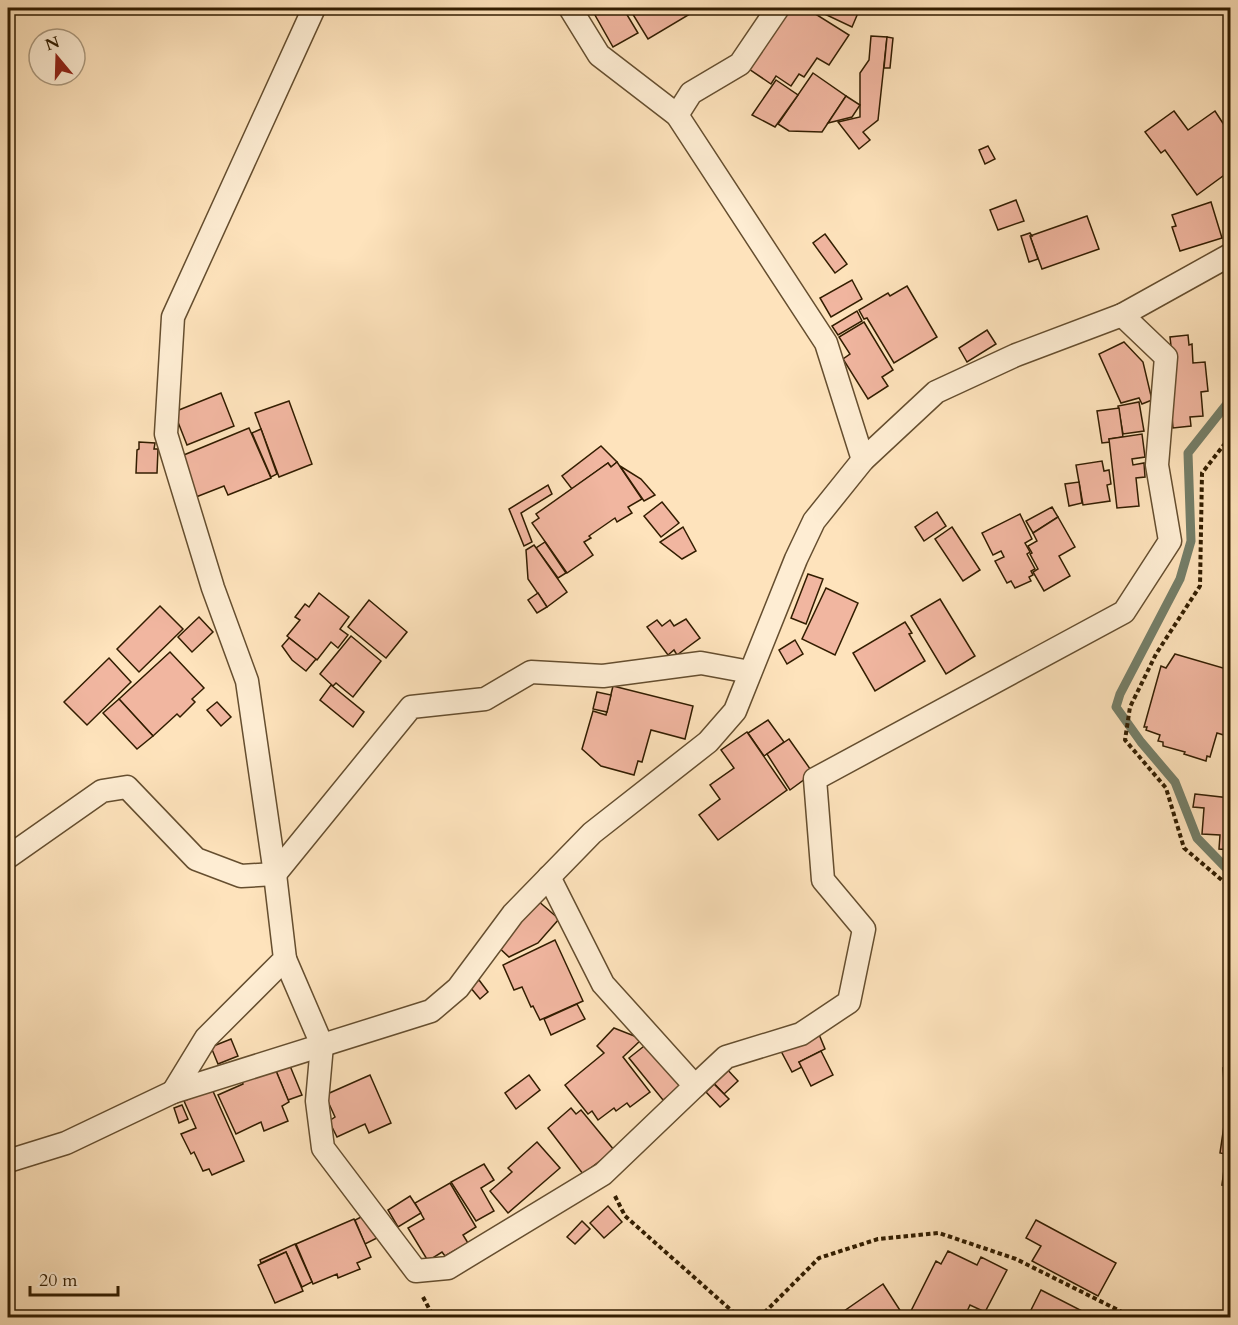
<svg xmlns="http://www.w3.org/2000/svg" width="1238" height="1325" font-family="Cardo,serif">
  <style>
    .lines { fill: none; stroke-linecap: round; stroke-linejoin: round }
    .stream { stroke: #747e68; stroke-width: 9 }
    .building { fill: #f1b6a0; stroke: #321d00; stroke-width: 1.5 }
    .street-casing { stroke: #654e2f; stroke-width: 25 }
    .path { stroke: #321d00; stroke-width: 4; stroke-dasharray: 4.5 3; stroke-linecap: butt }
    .street { stroke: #feedd3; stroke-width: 22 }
  </style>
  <rect width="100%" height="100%" fill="#fee3bc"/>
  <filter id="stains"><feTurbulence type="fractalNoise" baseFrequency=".00333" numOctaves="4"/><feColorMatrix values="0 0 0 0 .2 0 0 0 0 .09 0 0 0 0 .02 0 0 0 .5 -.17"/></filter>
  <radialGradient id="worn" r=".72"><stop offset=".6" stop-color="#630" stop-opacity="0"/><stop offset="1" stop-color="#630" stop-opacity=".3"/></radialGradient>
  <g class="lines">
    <polyline class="stream" points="1230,400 1188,453 1191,541 1180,579 1120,694 1116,707 1141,742 1175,782 1197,838 1230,872"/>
  </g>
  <g class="building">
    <polygon points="591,8 623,8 638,33 613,47"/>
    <polygon points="629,8 700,8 648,39"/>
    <polygon points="789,8 806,8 849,35 829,65 817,58 804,77 799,74 791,86 776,76 771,84 749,69"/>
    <polygon points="812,8 846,8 858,13 852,27"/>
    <polygon points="871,36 887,37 878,120 863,132 870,140 859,149 838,122 860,117 860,73 869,60"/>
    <polygon points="887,37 893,38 890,68 884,68"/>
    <polygon points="813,73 846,96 822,132 789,131 778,124"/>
    <polygon points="776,80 798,95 775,127 752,115"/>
    <polygon points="846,96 860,105 852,117 828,123"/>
    <polygon points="1174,111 1188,130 1215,111 1230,134 1230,178 1227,181 1223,176 1197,195 1165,150 1161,153 1145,132"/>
    <polygon points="988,146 995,159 985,164 979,150"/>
    <polygon points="1016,200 1024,221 998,230 990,210"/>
    <polygon points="1211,202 1222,238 1180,251 1172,227 1176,226 1172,215"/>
    <polygon points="1087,216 1099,249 1042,269 1030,236"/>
    <polygon points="1030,233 1032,236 1030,236 1038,259 1029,262 1021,236"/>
    <polygon points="825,234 847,264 835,273 813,243"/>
    <polygon points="852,280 862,299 831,317 820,298"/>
    <polygon points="907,286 937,337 894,363 867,318 864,319 859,310 888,293 890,296"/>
    <polygon points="857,311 862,321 838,335 832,326"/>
    <polygon points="864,322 893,370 882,377 888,386 868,399 843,359 850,354 839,337"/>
    <polygon points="987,330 996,344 967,362 959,348"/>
    <polygon points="1188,335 1189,345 1192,344 1193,363 1205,362 1208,391 1201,392 1203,416 1190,417 1191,426 1173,428 1166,347 1171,346 1170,337"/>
    <polygon points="1124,342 1143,362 1152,400 1142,404 1139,398 1121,403 1099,354"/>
    <polygon points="221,393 234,426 187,445 174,412"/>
    <polygon points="289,401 312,464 279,477 255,413"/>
    <polygon points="1139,402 1144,431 1123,434 1118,406"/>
    <polygon points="1119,408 1123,437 1109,439 1110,442 1102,443 1097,411"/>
    <polygon points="249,428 271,478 228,495 224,486 196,497 179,457"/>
    <polygon points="261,429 277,474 271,477 252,433"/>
    <polygon points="1142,434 1145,457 1132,459 1133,465 1144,463 1145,477 1136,478 1139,506 1117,508 1109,439"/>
    <polygon points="139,442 155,443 154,449 158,449 157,473 136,473 137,450 139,449"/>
    <polygon points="601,446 617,462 611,467 608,463 572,489 562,476"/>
    <polygon points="1102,461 1104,471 1109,470 1111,484 1107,485 1110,501 1083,505 1076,465"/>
    <polygon points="617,462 642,499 628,507 632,513 617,522 615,518 589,536 591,538 584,542 593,555 567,573 532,523 539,518 536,514 608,463 611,467"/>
    <polygon points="620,466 641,479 655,495 644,501"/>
    <polygon points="1079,482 1082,503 1069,506 1065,484"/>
    <polygon points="548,485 552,494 521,513 532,542 524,546 509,509"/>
    <polygon points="662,502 679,523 661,537 644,516"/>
    <polygon points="1052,507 1058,517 1033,533 1026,521"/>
    <polygon points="937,512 946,526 924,541 915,527"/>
    <polygon points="1020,514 1032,539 1025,543 1030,552 1027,554 1035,569 1031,571 1033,575 1029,577 1031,581 1015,588 1011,581 1007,583 995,561 1004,557 1001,551 993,555 982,533"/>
    <polygon points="1058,517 1075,547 1059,556 1070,576 1044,591 1033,572 1038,569 1030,554 1032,553 1028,546 1037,541 1033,533"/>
    <polygon points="683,527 696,551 682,559 660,542"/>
    <polygon points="952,527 980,570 963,581 935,539"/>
    <polygon points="545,542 566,573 558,578 536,548"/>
    <polygon points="534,545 567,592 547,607 528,579 526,550"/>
    <polygon points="808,574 823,579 806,624 791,618"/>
    <polygon points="826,588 858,603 835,655 802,639"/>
    <polygon points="319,593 349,617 340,629 348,635 338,648 331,642 317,660 287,636 300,620 295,617 305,604 309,607"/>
    <polygon points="538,593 547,607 537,613 528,600"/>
    <polygon points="940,599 975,656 946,674 911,616"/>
    <polygon points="369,600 407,632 386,658 348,627"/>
    <polygon points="160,606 183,629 139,672 117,649"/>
    <polygon points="199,617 213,632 192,652 178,637"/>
    <polygon points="686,619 700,638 677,655 674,650 668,655 647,627 657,620 662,626 670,620 674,626"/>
    <polygon points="905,622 912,633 909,634 925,661 875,691 853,653"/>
    <polygon points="351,636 381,661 353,697 336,683 333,686 320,674"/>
    <polygon points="289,638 316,659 306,671 292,660 282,646"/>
    <polygon points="795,640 803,654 787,664 779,650"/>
    <polygon points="170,652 204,688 192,699 195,702 180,717 177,714 153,736 119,699"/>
    <polygon points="1175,654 1230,670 1230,705 1227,704 1225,710 1230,711 1230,724 1227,736 1217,733 1210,757 1207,756 1206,761 1184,754 1185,752 1163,746 1163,742 1158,741 1160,735 1146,730 1147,727 1144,727 1161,666 1166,668"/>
    <polygon points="109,658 131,682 87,725 64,702"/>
    <polygon points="331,685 364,712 353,727 320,700"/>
    <polygon points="613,686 693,706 685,739 651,730 642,762 638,761 634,775 601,766 582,749 593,711 606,715"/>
    <polygon points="597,692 611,695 607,712 593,709"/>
    <polygon points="119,699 153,736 137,749 103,713"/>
    <polygon points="217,702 231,717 221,726 207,710"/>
    <polygon points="768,720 784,742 764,756 748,733"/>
    <polygon points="747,732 787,790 718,840 699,815 720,799 710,785 734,768 721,750"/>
    <polygon points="789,739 813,773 790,790 767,754"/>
    <polygon points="1195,794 1230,798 1230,850 1219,849 1220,835 1202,834 1204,808 1193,807"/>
    <polygon points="537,900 559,919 538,943 509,957 495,944"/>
    <polygon points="555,940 583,1001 540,1020 533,1006 531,1007 522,987 514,990 503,965"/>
    <polygon points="479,980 488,992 480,999 470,987"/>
    <polygon points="577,1004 585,1019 551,1035 544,1019"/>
    <polygon points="614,1028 642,1039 623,1057 650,1092 630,1107 627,1103 616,1111 614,1108 598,1120 592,1111 588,1114 565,1085 604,1053 597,1046"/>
    <polygon points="818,1032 825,1049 799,1062 802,1067 792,1072 781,1051"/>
    <polygon points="231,1039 238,1056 218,1064 211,1047"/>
    <polygon points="648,1043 681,1086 663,1100 629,1058"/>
    <polygon points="821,1051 833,1075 811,1086 799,1062"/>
    <polygon points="288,1061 302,1095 288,1100 274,1066"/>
    <polygon points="274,1066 289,1102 282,1106 288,1121 264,1131 261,1122 236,1134 218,1095 243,1084 242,1080"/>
    <polygon points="724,1066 738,1081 724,1094 710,1079"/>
    <polygon points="1230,1067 1230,1095 1225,1095 1223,1068"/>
    <polygon points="370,1075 391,1123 369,1133 365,1124 337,1137 329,1121 335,1117 325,1095"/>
    <polygon points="529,1075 540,1090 516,1109 505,1093"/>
    <polygon points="714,1084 729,1099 720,1107 706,1092"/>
    <polygon points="212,1089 244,1161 212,1175 209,1169 203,1171 194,1152 191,1154 181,1134 196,1128 184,1101"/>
    <polygon points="1225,1095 1230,1095 1230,1120 1225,1119"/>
    <polygon points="182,1105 188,1119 179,1123 174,1108"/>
    <polygon points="571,1108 576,1114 581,1110 614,1150 583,1174 548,1128"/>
    <polygon points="1225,1119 1230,1120 1230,1186 1222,1185 1226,1154 1220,1153"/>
    <polygon points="537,1142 560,1168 508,1213 490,1191 512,1172 508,1168"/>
    <polygon points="484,1164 494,1180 481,1188 494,1211 476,1221 451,1182"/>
    <polygon points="450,1183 476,1227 463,1235 468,1243 445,1256 442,1252 428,1261 408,1228 424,1219 415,1203"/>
    <polygon points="410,1196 421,1213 398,1227 388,1210"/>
    <polygon points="608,1206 622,1222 604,1238 590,1223"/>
    <polygon points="363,1216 379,1237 365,1244 355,1220"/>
    <polygon points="354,1219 371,1257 357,1263 360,1269 338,1278 337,1274 313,1284 296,1244"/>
    <polygon points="1036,1220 1116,1263 1098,1296 1032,1261 1041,1246 1026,1238"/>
    <polygon points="582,1221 590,1229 575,1244 567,1237"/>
    <polygon points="295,1244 312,1282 302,1287 286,1252 261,1263 260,1260"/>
    <polygon points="948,1251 977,1265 981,1257 1007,1270 985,1312 970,1305 964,1318 924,1318 911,1311 936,1261 941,1264"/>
    <polygon points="286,1252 303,1291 275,1303 258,1265"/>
    <polygon points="883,1284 905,1318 834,1318"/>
    <polygon points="1041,1290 1092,1316 1091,1318 1027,1318"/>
  </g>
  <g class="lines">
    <defs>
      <g id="street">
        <polyline points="570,8 599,55 677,115 826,343 863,460"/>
        <polyline points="677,115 691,93 740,64 778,8"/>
        <polyline points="8,857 102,791 127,787 196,859 241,876 275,874 411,707 485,699 531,672 603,676 701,663 750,672"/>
        <polyline points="285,959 322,1045 317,1101 323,1148 416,1271 448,1268 603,1174 695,1086 603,984 549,877"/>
        <polyline points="695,1086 726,1057 801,1034 849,1002 864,929 823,880 815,779 1124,612 1170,541 1157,465 1166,357 1122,315"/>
        <polyline points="173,1092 206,1038 285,959 275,874 247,681 213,588 166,434 173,317 314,8"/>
        <polyline points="8,1161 66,1143 173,1092 431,1011 458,988 513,914 592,833 708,742 735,711 796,559 814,521 863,460 936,392 1016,355 1122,315 1230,255"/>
      </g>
    </defs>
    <use href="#street" class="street-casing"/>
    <g class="path">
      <polyline points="1230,437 1202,473 1200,586 1156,654 1130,707 1125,740 1166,788 1184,848 1230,887"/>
      <polyline points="615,1196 625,1216 740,1318"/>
      <polyline points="423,1297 434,1318"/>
      <polyline points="759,1318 819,1258 878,1239 939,1233 1016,1259 1134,1318"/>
    </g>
    <use href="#street" class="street"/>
  </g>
  <rect width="1238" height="1325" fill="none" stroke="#fee3bc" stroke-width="30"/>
  <rect x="9" y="9" width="1220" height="1307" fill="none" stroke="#321d00" stroke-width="3"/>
  <rect x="15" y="15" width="1208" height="1295" fill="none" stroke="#321d00" stroke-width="1.5"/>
  <g transform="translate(57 57) rotate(341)"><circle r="28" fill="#feedd3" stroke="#ac9a7f" stroke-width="1.5"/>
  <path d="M0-4.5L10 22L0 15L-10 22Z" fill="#8f2418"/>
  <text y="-9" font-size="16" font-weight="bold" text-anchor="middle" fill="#321d00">N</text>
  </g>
  <path d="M30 1286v9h88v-9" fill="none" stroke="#321d00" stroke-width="3"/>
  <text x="39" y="1286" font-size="18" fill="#321d00" stroke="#feedd3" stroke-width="4.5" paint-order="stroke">20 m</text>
  <rect width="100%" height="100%" filter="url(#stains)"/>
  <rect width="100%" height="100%" fill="url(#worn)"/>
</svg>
